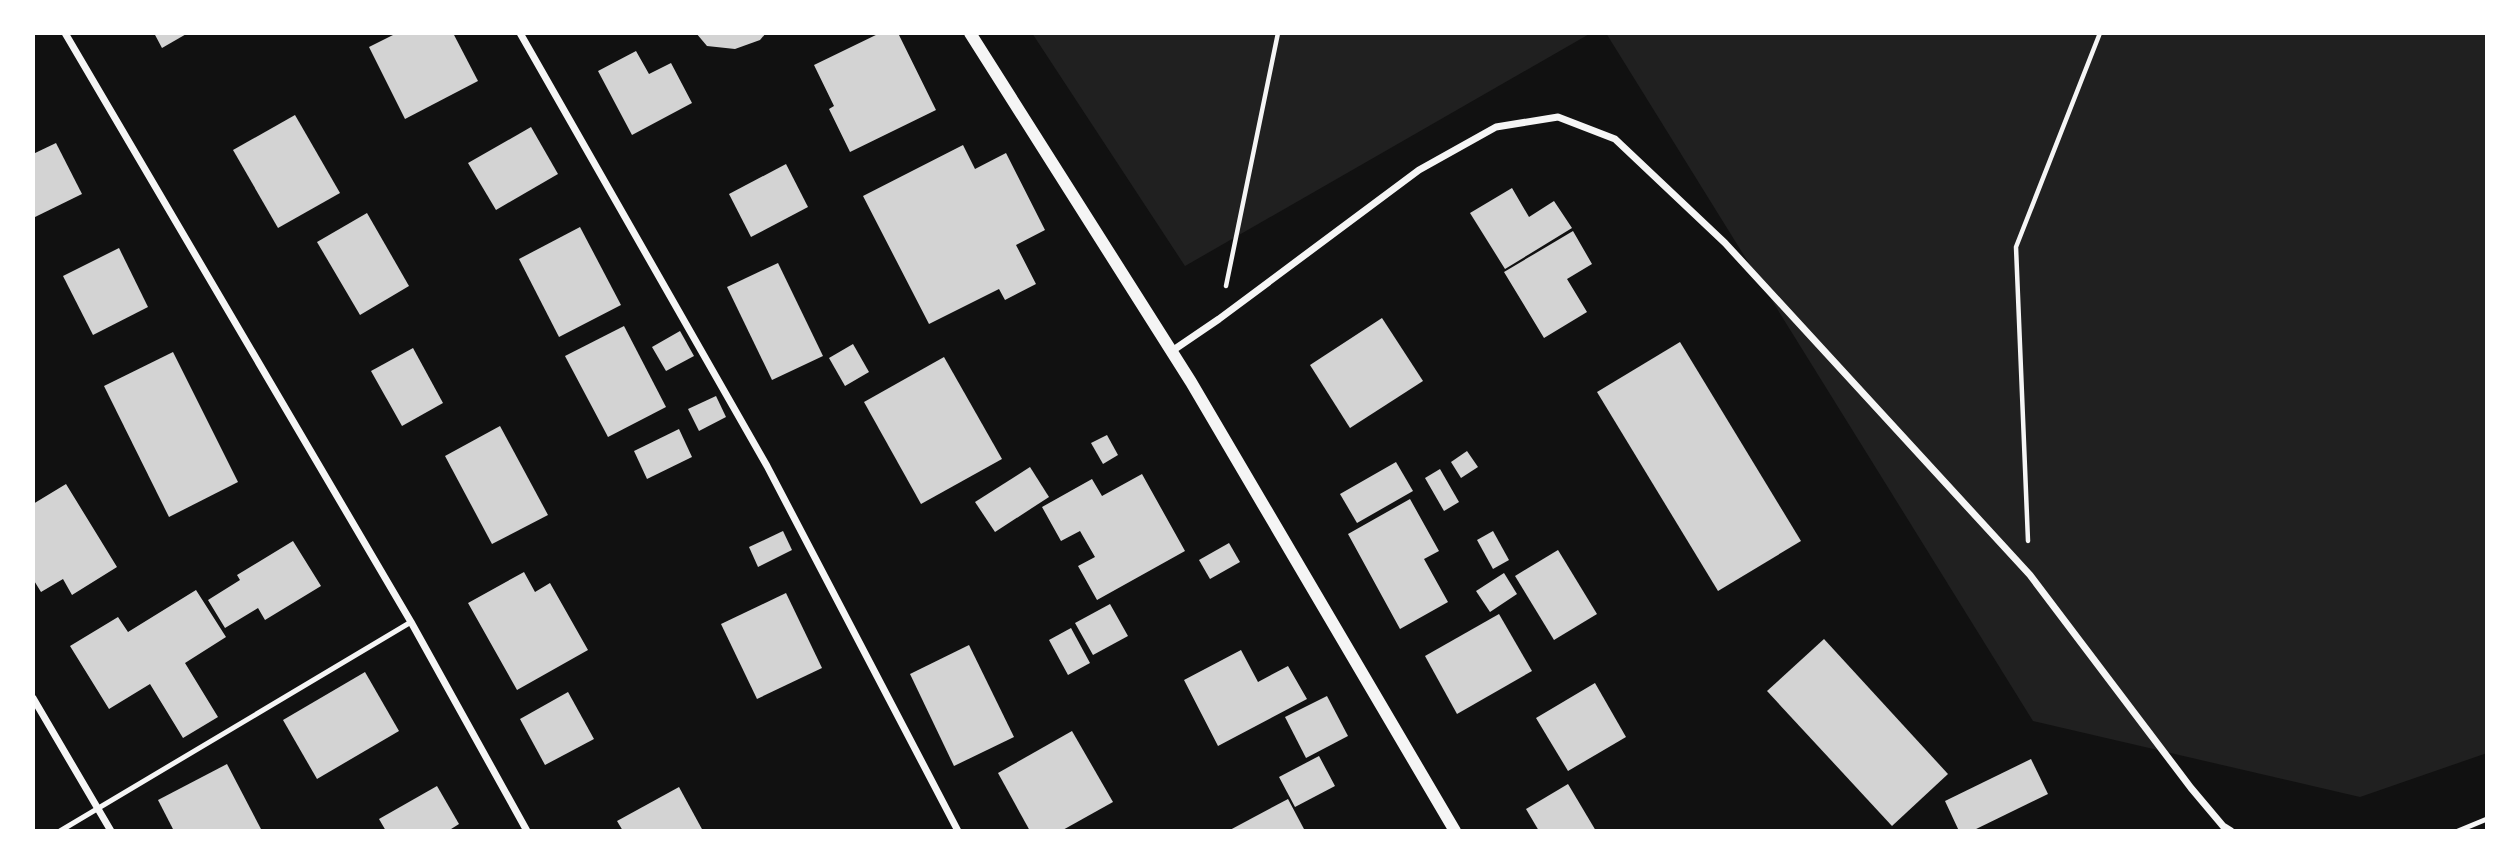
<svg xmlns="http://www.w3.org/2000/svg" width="2520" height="864" font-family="Arial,sans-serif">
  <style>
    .green { fill: #202020 }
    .building { fill: #d3d3d3 }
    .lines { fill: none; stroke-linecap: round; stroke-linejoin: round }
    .path { stroke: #f5f5f5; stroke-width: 4.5 }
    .service { stroke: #f5f5f5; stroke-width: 5 }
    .minor { stroke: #f5f5f5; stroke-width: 7 }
    .tertiary { stroke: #f5f5f5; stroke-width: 12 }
  </style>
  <rect width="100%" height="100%" fill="#111"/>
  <g class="green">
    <polygon points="1032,33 1591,33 1185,266"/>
    <polygon points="1606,33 2487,33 2487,753 2360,797 2033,721"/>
  </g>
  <g class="building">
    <polygon points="154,33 188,33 162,48"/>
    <polygon points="397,33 453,33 478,81 405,119 369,47"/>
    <polygon points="696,33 766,33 760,40 735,49 707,46"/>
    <polygon points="880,33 898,33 936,110 850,152 829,109 834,106 814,65"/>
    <polygon points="636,51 649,74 671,63 692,103 632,135 598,71"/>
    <polygon points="295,115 340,193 278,228 233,150"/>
    <polygon points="531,127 558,174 496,210 468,163"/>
    <polygon points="56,143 82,194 33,218 33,154"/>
    <polygon points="963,145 975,169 1006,153 1045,230 1016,245 1036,284 1005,300 999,289 929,324 863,196"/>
    <polygon points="786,164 808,207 751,237 729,194"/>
    <polygon points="1512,188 1529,217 1554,201 1572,228 1505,269 1470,213"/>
    <polygon points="367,213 409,286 360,315 317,242"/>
    <polygon points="580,227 621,305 559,337 519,259"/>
    <polygon points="1573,231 1592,264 1567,279 1587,312 1544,338 1504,272"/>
    <polygon points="119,248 148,307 93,335 63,276"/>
    <polygon points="778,263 823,356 772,380 727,287"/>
    <polygon points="1382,318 1423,381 1350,428 1310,365"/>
    <polygon points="624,326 666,407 608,437 565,356"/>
    <polygon points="680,331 694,356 666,371 652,347"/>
    <polygon points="1680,342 1801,541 1718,591 1597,392"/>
    <polygon points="853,344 869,372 845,386 829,358"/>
    <polygon points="413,348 443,403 402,426 371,371"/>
    <polygon points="173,352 238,482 169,517 104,386"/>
    <polygon points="944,357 1002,459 921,504 864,402"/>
    <polygon points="716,396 726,417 699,431 688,409"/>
    <polygon points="500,426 548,515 492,544 445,456"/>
    <polygon points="679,429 692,457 647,479 634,451"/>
    <polygon points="1107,435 1118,455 1103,464 1091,443"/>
    <polygon points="1467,451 1478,467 1461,478 1451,462"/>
    <polygon points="1396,462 1413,491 1357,523 1340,494"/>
    <polygon points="1030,467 1049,497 995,532 975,502"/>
    <polygon points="1440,469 1459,502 1444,511 1425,478"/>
    <polygon points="1142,474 1185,551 1097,600 1078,566 1095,557 1080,531 1061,541 1042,507 1092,479 1102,496"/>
    <polygon points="66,484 117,567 72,595 63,579 41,592 33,579 33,504"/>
    <polygon points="1410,499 1439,551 1424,559 1448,602 1400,629 1348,534"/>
    <polygon points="783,531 792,550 758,567 749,547"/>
    <polygon points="1493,531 1509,560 1493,569 1477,540"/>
    <polygon points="293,541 321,586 265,620 258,608 225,628 208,600 240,580 237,575"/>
    <polygon points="1229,543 1240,562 1210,579 1199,560"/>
    <polygon points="1558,550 1597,614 1554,640 1515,576"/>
    <polygon points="524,572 535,592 550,583 588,650 517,690 468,603"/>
    <polygon points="1504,573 1517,594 1490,612 1476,591"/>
    <polygon points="196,590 226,637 185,663 218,717 183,738 150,684 109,709 70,646 118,617 128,632"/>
    <polygon points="786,593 822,668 757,699 721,624"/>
    <polygon points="1110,604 1128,636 1093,655 1075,623"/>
    <polygon points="1499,614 1532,671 1457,714 1425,656"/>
    <polygon points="1071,628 1090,663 1068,675 1049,640"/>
    <polygon points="1824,639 1948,774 1892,826 1767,691"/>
    <polygon points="969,645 1014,737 954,766 910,674"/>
    <polygon points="1241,650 1258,682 1288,666 1307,699 1218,746 1184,680"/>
    <polygon points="365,672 399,731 317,779 283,720"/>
    <polygon points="1595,683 1626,737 1568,771 1536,718"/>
    <polygon points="568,692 594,739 545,765 520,719"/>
    <polygon points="1327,696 1348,736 1306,758 1285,717"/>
    <polygon points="1072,731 1113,802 1061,831 1030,831 998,773"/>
    <polygon points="1319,756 1335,786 1295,807 1279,777"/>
    <polygon points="2031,759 2048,794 1972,831 1959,831 1945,801"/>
    <polygon points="227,764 262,831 174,831 158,800"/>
    <polygon points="1568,784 1596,831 1539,831 1526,809"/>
    <polygon points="437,786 459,824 448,831 386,831 379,819"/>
    <polygon points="679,787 703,831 623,831 617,821"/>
    <polygon points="1288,799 1305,831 1228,831"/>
  </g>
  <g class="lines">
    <g class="path">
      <polyline points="1226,286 1278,33"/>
      <polyline points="2028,541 2016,247 2100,33"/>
    </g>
    <g class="service">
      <polyline points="60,831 411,622"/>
      <polyline points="2458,831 2487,819"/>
    </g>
    <g class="minor">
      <polyline points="65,33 411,622 527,831"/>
      <polyline points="520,33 767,466 958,831"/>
      <polyline points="1172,351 1219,319 1419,170 1496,127 1558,117 1615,139 1725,243 2030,575 2191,788 2223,826 2231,831"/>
      <polyline points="33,698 111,831"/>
    </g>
    <polyline class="tertiary" points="970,33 1191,382 1455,831"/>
  </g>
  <rect width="2520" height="864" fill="none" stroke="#ffffff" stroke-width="70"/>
</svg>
